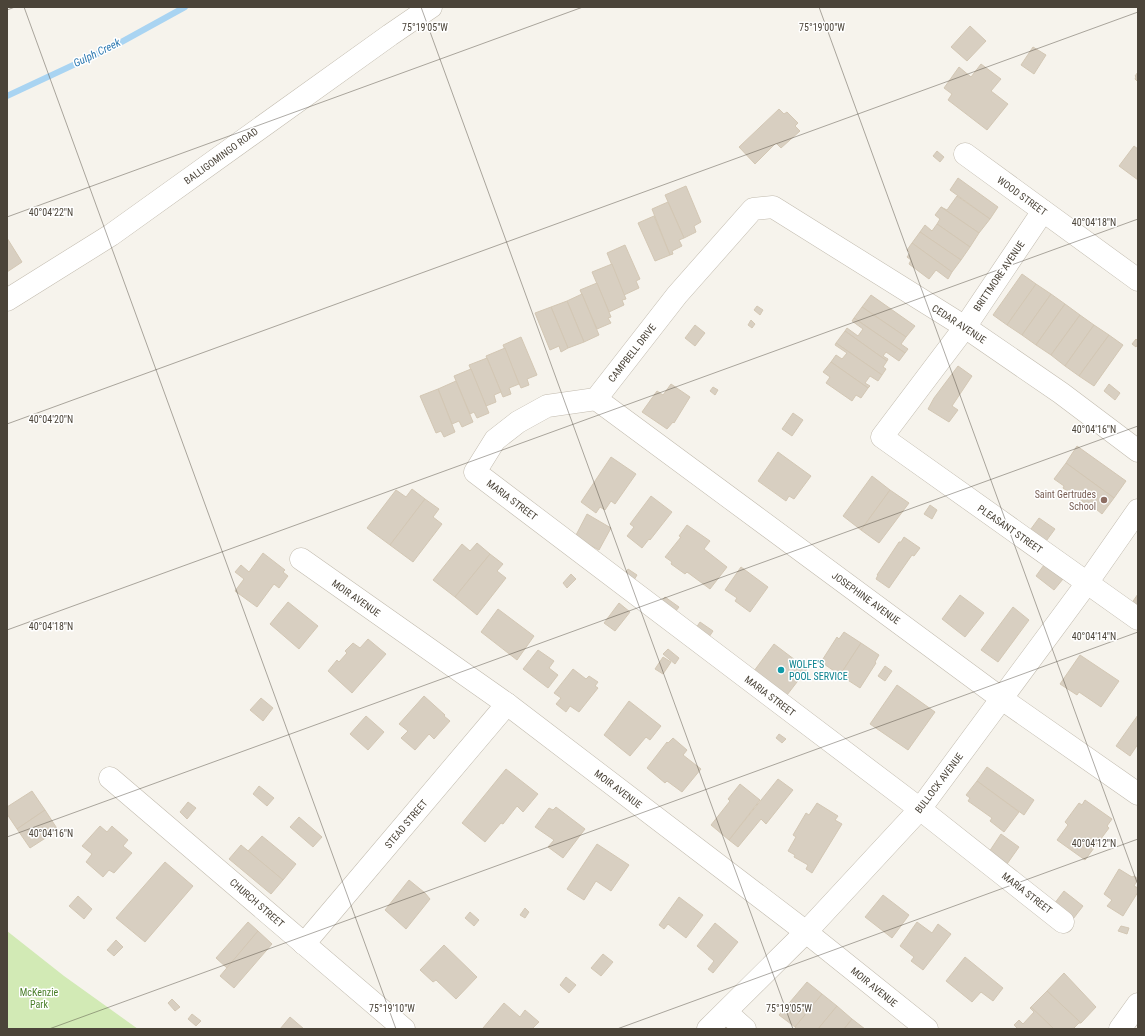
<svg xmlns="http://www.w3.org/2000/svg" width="1145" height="1036" font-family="'Roboto Condensed',sans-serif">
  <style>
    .green { fill: #d2eab5 }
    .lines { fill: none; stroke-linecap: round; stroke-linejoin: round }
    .stream { stroke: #a9d4f2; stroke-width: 6 }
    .building { fill: #d8cfc1; stroke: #d3c7b4 }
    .minor-casing { stroke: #c2bbae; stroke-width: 23 }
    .minor { stroke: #fff; stroke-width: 22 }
    .ticks { fill: none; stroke: #4b4439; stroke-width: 1; stroke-opacity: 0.45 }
    .education-dot { fill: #8d6e63; stroke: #fff; stroke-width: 1.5 }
    .culture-dot { fill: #0f9aa8; stroke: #fff; stroke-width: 1.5 }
    .labels { text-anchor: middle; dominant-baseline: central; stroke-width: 3; stroke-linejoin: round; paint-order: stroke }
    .street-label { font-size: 10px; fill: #4b4439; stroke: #fff }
    .education-label { font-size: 10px; fill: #785e54; stroke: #fff; text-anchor: end }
    .culture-label { font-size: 10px; fill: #0d838f; stroke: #fff; text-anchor: start }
    .park-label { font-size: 10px; fill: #4a7f2a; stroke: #fff }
    .water-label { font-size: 11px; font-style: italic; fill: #2e7ab2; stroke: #fff }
    .ticks-label { font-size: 10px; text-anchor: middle; fill: #4b4439; stroke: #fff; stroke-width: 3; stroke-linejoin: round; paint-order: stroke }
  </style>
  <rect width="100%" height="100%" fill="#f6f3ec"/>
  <polygon class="green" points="7,931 64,976 138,1029 7,1029"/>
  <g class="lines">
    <polyline class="stream" points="7,96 116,45 185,7"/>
  </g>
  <g class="building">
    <polygon points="970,26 986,41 967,61 951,47"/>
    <polygon points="1033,47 1046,55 1034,74 1021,65"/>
    <polygon points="981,64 1001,79 991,91 1008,104 987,130 948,100 952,94 944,88 959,67 971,77"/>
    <polygon points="1138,72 1138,82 1135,79 1136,77 1135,76"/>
    <polygon points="779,109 784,114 787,112 798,123 795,126 800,131 781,148 776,143 755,164 739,147"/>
    <polygon points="1134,146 1138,149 1138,180 1119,166"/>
    <polygon points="937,151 944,157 940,162 933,156"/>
    <polygon points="958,178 998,207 990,219 950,190"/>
    <polygon points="686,186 701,222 694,226 696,232 684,238 665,195"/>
    <polygon points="957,196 990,219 979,233 941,207 947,210"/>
    <polygon points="668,202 684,238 679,240 682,246 672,251 673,254 670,255 652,209"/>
    <polygon points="941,207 979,233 970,247 937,224 940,219 935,215"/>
    <polygon points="654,216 670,255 655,261 638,223"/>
    <polygon points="937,224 970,247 961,260 920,232 925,225 932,231"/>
    <polygon points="920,232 961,260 952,272 912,243"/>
    <polygon points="7,238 22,262 7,272"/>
    <polygon points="912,243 952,272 948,279 936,270 929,279 909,264 911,260 907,257 910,253 907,250"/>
    <polygon points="625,245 640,279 636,281 639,288 624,295 607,253"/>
    <polygon points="612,264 626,299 622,300 624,305 609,312 592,272"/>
    <polygon points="1022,274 1036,284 1007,325 993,315"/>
    <polygon points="597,283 611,317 608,318 611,323 597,329 580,290"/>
    <polygon points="1036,284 1051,294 1022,335 1007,325"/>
    <polygon points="582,294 599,335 584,342 567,301"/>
    <polygon points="1051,294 1065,304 1036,345 1022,335"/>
    <polygon points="871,295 915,326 906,337 862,307"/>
    <polygon points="567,301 584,342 568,348 551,307"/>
    <polygon points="1065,304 1080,315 1051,355 1036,345"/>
    <polygon points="757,306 763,310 760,315 754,310"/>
    <polygon points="551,307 568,348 561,352 559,346 550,350 535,313"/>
    <polygon points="862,307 906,337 901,344 908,349 905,353 854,318"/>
    <polygon points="1080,315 1094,325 1065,366 1051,355"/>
    <polygon points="854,318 905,353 899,361 886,352 883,356 888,359 887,361 845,331 847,328 858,336 863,329 852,321"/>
    <polygon points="751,320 755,324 752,328 748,325"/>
    <polygon points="695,325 705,333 695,346 685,338"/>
    <polygon points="1094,325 1109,335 1079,376 1065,366"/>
    <polygon points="845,331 887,361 883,367 886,369 882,375 836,343"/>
    <polygon points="1109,335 1123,345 1094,386 1079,376"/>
    <polygon points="521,337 537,375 527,379 529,385 521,388 503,345"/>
    <polygon points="1136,339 1138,341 1138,344 1136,347 1132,344"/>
    <polygon points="836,343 882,375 878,381 870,376 865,383 870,386 868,388 831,362 836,355 842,359 847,353 835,345"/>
    <polygon points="505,348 519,384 509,388 511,394 503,397 486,356"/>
    <polygon points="487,358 501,392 494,395 496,402 486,406 469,365"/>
    <polygon points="831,362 868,388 861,398 856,395 852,401 826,383 830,377 823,372"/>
    <polygon points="958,366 972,376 952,406 958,410 949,422 928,409 934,398"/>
    <polygon points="471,369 489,413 477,418 474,412 470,414 454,376"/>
    <polygon points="456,381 473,422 462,427 459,421 452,424 438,389"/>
    <polygon points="671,384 690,397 674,423 673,422 667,429 642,412 657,391 663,395"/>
    <polygon points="1109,384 1120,393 1115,400 1104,391"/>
    <polygon points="713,387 718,390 715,395 710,391"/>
    <polygon points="438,389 455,432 444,437 441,431 436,433 420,396"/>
    <polygon points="793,413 803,420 792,436 782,429"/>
    <polygon points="1077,446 1126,481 1114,498 1066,463"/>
    <polygon points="778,452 811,476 794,499 789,496 786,501 758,481"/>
    <polygon points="611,457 636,474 615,504 611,501 605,510 600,507 596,513 581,502"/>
    <polygon points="1066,463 1114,498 1102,514 1096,509 1095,510 1063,488 1064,486 1054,479"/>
    <polygon points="872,476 890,490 861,530 843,516"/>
    <polygon points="412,489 425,499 390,545 367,528 396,490 406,497"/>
    <polygon points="890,490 909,503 879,543 861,530"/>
    <polygon points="651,496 672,512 650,540 649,539 642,548 627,536 634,527 630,524"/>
    <polygon points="425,499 439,509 433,517 442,524 413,562 390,545"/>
    <polygon points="930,505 937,510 932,519 924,514"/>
    <polygon points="587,514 611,528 599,550 575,537"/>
    <polygon points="1039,518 1055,529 1044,544 1028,533"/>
    <polygon points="687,525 710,541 704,549 727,567 710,589 687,572 685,574 671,564 672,562 665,557 681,537 679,536"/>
    <polygon points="904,537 920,548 914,556 912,555 889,588 876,579 878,575 877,575 899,542 901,542"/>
    <polygon points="477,543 490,554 455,597 433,580 462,544 470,551"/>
    <polygon points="263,553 285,570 283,572 288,576 279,588 274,584 257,607 235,591 244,579 235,572 241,565 249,572"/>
    <polygon points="490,554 503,564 497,571 506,578 477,615 455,597"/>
    <polygon points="1044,565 1063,579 1054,590 1036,576"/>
    <polygon points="741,567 768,587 750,612 735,601 737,598 725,590"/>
    <polygon points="628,569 637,575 631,585 621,579"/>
    <polygon points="571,574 576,579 567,588 563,583"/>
    <polygon points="1138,594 1138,609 1131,604"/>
    <polygon points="960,595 984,613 965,637 942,619"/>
    <polygon points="665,597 679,607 672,616 658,606"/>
    <polygon points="288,602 318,626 299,649 270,624"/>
    <polygon points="619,603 630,612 615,631 604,623"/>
    <polygon points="1013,607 1029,620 998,662 981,650"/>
    <polygon points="498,609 534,636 517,660 481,632"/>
    <polygon points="700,622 713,631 709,637 696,628"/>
    <polygon points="844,632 861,643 840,675 821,662 837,637 839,639"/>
    <polygon points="368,639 386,654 352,693 328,671 337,660 339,662 347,653 345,651 353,643 360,648"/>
    <polygon points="861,643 879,655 875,662 876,663 860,688 840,675"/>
    <polygon points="774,644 807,669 787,695 754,671"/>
    <polygon points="668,649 679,658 675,664 663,654"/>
    <polygon points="538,650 554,661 549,668 558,675 548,688 523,669"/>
    <polygon points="1080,655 1119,681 1101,707 1079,692 1077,695 1060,684"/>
    <polygon points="663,657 671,662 663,674 655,669"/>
    <polygon points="885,666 892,671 885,681 878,676"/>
    <polygon points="573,669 586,679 589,676 598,682 595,686 598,688 579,712 570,706 566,712 556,704 561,698 554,693"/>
    <polygon points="897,685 935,712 908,750 870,724"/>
    <polygon points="424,696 445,715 444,716 450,721 434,739 429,734 415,750 401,738 408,731 399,724"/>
    <polygon points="261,698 273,708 263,721 250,710"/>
    <polygon points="629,701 661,726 650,740 646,737 630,756 604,735"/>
    <polygon points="1138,715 1138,744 1130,756 1116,746"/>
    <polygon points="366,716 384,732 368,750 350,734"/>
    <polygon points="779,734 786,739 782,743 776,738"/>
    <polygon points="673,738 687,750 683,755 701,769 682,792 667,781 665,783 647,768 667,742 668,743"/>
    <polygon points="987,767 1034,800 1024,815 977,781"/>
    <polygon points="506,769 538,794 523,812 517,806 503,824 501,823 485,842 462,823"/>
    <polygon points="778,779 793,790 766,824 761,819 738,847 729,840"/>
    <polygon points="977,781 1019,812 1004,832 990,821 992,818 968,801 970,798 966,795"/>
    <polygon points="740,784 760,800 729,840 711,825 730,801 728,799"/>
    <polygon points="259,786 274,798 267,806 253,794"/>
    <polygon points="32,791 45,810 17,829 7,814 7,807"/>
    <polygon points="1085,800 1112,819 1107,826 1109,828 1085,860 1057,840 1068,825 1065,822 1079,803 1082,805"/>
    <polygon points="188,802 196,808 187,819 180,812"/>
    <polygon points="817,803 838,816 835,820 842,824 812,873 806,869 808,865 794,857 795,855 788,851 796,837 793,835 806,813 809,815"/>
    <polygon points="556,807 585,829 563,858 548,847 554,840 535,827 549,808 553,810"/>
    <polygon points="45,810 58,830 30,848 17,829"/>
    <polygon points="299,817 322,837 313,847 290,827"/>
    <polygon points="100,826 107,832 112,826 114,828 128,840 123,846 132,853 114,873 109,870 103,877 86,862 92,854 82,846"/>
    <polygon points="1001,834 1019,847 1007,864 989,852"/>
    <polygon points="262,836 296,864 283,880 248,851"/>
    <polygon points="597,844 629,865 611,891 596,881 584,900 567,889"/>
    <polygon points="241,845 283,880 271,894 229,859"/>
    <polygon points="165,862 193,886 145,942 116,918"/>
    <polygon points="1119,869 1132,877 1134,876 1138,879 1134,886 1138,888 1138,892 1123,916 1107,906 1112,900 1104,894"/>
    <polygon points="409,880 425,893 430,899 406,929 385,910"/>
    <polygon points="1064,891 1083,906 1070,923 1051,908"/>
    <polygon points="883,895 909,915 892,938 865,917"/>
    <polygon points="78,896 92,909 84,919 69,906"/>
    <polygon points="679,897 703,915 686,938 668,924 664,929 659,925"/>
    <polygon points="525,908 529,912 525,918 520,915"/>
    <polygon points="470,912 479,920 474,926 465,918"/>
    <polygon points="248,922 258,931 227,968 216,958"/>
    <polygon points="917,922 932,933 938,924 951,934 923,970 911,961 914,957 900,946"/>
    <polygon points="715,923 738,942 713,973 708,969 714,961 697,946"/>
    <polygon points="1121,926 1129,928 1127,934 1118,931"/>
    <polygon points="258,931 272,944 234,988 220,976"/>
    <polygon points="116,940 123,947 114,956 107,950"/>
    <polygon points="444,945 477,977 456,999 436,980 433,982 420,970"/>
    <polygon points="603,954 613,962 601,976 591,968"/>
    <polygon points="965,957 1003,988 993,1001 981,992 972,1002 946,981"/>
    <polygon points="1064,973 1096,1007 1081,1023 1047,991"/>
    <polygon points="566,977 576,985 569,993 560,985"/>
    <polygon points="807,982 822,994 795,1027 779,1015"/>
    <polygon points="1047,991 1081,1023 1079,1023 1073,1029 1054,1029 1031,1007"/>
    <polygon points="822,994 837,1006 818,1029 797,1029 795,1027"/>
    <polygon points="172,999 180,1007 175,1011 168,1003"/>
    <polygon points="504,1003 520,1017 525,1010 539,1022 533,1028 535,1029 485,1029 483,1028"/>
    <polygon points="837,1006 852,1019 844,1029 818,1029"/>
    <polygon points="1031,1007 1054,1029 1018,1029 1014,1025 1019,1020 1023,1024 1034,1012 1030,1008"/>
    <polygon points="192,1014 201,1021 196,1026 188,1019"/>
    <polygon points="290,1017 304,1029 280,1029"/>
    <polygon points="852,1019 865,1029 844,1029"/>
  </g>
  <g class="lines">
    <defs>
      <g id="minor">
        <polyline points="965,154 1138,280"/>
        <polyline points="1043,211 965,327 882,437 1138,619"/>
        <polyline points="7,300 111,235 390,35 431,7"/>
        <polyline points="596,399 1002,699 1138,794"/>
        <polyline points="301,559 507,704 806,932 927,1029"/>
        <polyline points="110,778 404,1029"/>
        <polyline points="1063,922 920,809 475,472 495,440 518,422 547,406 596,399 677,295 753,209 773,207 965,327 1061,393 1138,451"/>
        <polyline points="304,944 507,704"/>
        <polyline points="726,1012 745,1029"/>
        <polyline points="708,1029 806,932 920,809 1087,583 1138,510"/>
        <polyline points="1120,1029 1138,1004"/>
      </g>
    </defs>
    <use href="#minor" class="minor-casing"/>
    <use href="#minor" class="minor"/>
  </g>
  <path class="ticks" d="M24,7L396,1029M421,7L793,1029M819,7L1138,885M7,10L15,7M7,217L583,7M7,424L1138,12M7,630L1138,219M7,837L1138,426M49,1029L1138,632M617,1029L1138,839"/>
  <circle class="education-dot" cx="1104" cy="500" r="4"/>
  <circle class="culture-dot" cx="781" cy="670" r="4"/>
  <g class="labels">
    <g class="street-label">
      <text transform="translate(221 156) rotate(-36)">BALLIGOMINGO ROAD</text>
      <text transform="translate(1022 196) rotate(36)">WOOD STREET</text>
      <text transform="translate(999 276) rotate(-56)">BRITTMORE AVENUE</text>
      <text transform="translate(959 324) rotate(33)">CEDAR AVENUE</text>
      <text transform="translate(632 353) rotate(-52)">CAMPBELL DRIVE</text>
      <text transform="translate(512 500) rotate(37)">MARIA STREET</text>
      <text transform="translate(1010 529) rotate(35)">PLEASANT STREET</text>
      <text transform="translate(356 598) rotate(35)">MOIR AVENUE</text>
      <text transform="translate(866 598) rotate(36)">JOSEPHINE AVENUE</text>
      <text transform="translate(770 696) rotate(37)">MARIA STREET</text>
      <text transform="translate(939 783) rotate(-53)">BULLOCK AVENUE</text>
      <text transform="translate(618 789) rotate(37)">MOIR AVENUE</text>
      <text transform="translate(406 824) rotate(-50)">STEAD STREET</text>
      <text transform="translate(1027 893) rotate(38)">MARIA STREET</text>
      <text transform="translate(257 903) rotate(41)">CHURCH STREET</text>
      <text transform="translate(874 987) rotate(39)">MOIR AVENUE</text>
    </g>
    <g class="education-label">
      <text x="1096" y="494">Saint Gertrudes<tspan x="1096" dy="12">School</tspan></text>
    </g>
    <g class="culture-label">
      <text x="789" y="664">WOLFE'S<tspan x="789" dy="12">POOL SERVICE</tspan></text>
    </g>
    <g class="park-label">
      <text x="39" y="992">McKenzie<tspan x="39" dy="12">Park</tspan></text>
    </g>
    <g class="water-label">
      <text transform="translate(97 53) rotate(-26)">Gulph Creek</text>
    </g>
  </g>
  <g class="ticks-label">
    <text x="425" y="31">75°19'05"W</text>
    <text x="822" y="31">75°19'00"W</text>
    <text x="51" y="216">40°04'22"N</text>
    <text x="1094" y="226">40°04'18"N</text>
    <text x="51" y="423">40°04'20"N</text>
    <text x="1094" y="433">40°04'16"N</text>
    <text x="51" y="630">40°04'18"N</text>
    <text x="1094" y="640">40°04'14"N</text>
    <text x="51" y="837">40°04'16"N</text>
    <text x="1094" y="847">40°04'12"N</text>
    <text x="392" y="1012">75°19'10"W</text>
    <text x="789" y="1012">75°19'05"W</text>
  </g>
  <rect width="1145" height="1036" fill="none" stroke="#4b4439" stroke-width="16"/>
</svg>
